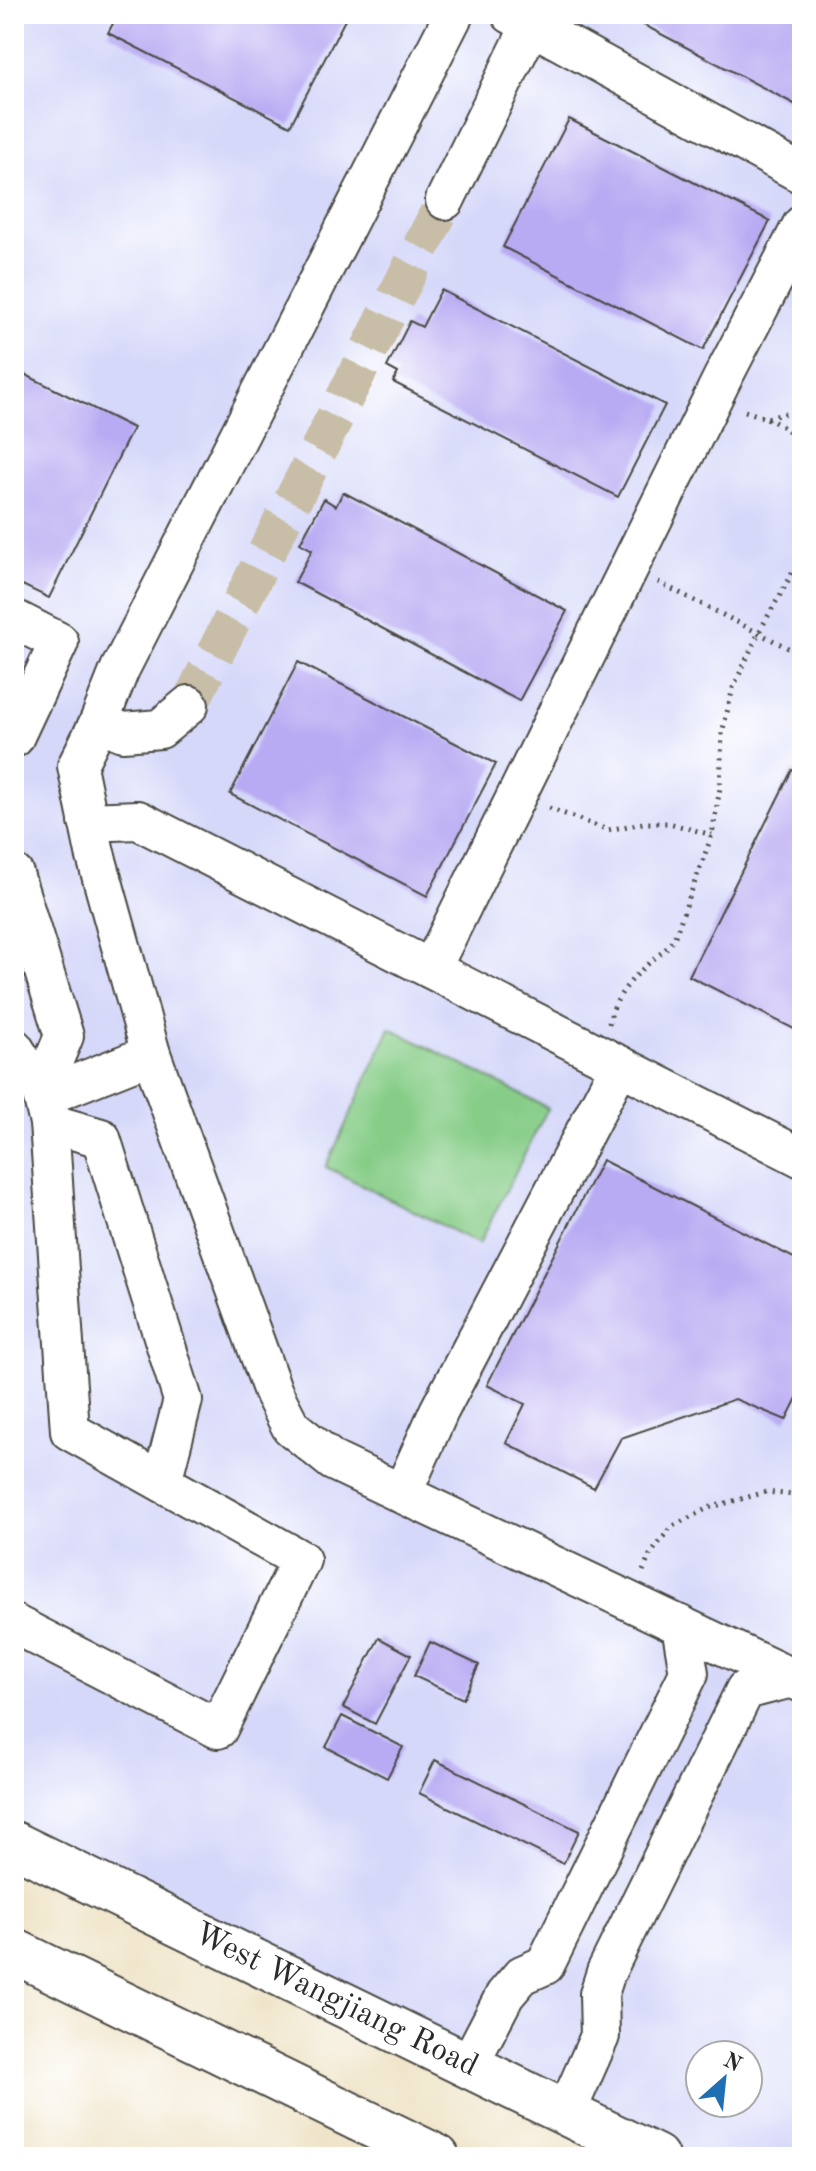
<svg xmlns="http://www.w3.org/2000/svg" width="816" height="2171" font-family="'Old Standard TT',serif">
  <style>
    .built { fill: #d5d8f9; fill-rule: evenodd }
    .green { fill: #87cd88; stroke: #597c5a; stroke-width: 2 }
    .building { fill: #b9abf3 }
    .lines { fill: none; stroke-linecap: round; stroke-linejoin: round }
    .minor-tunnel { stroke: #c8bea7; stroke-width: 38; stroke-dasharray: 38 19; stroke-linecap: butt }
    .minor-casing { stroke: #484742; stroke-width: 42 }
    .major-casing { stroke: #484742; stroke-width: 48 }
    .path { stroke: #484742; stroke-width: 5; stroke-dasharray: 2 6; stroke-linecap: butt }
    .minor { stroke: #fff; stroke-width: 38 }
    .major { stroke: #fff; stroke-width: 44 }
    .labels { text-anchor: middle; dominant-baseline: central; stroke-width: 7; stroke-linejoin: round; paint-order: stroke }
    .street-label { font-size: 32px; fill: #2b2b2b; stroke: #fff }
  </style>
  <rect width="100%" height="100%" fill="#fff"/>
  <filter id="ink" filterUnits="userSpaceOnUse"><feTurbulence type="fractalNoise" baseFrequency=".0125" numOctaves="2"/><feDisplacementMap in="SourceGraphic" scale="16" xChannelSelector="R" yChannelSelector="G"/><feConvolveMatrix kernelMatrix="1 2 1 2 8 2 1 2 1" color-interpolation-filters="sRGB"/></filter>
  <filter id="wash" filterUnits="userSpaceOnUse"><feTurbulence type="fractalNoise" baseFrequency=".006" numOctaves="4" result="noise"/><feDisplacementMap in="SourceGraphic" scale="32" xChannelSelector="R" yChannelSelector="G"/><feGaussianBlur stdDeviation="1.8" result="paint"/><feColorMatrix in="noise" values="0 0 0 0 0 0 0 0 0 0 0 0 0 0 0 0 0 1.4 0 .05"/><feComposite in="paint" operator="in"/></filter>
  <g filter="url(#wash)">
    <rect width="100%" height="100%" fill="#efe3c6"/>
    <path class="built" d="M14,14H802V2157H656L14,1844ZM700,2055H748V2103H700Z"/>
    <polygon class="green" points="390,1028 548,1108 479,1244 326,1167"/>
    <g id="blocks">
      <g class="building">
        <polygon points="118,14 348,14 290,126 108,33"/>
        <polygon points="623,14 802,14 802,108"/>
        <polygon points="569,119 770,221 703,350 503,247"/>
        <polygon points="441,290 665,405 618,497 393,382 398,373 387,367 410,321 422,327"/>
        <polygon points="14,369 133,428 49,598 14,581"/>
        <polygon points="343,492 567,611 519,701 295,582 312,550 300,543 324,499 336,506"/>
        <polygon points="298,662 496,764 427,896 230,794"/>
        <polygon points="792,770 802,774 802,1033 689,976"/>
        <polygon points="602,1160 802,1262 802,1303 796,1316 802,1319 802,1388 786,1420 735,1399 621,1438 594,1488 506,1443 525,1404 487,1385"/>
        <polygon points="379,1638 411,1655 375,1724 343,1707"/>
        <polygon points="430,1642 479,1665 463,1699 414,1676"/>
        <polygon points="342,1716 403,1747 387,1778 326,1747"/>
        <polygon points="435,1760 579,1831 563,1864 419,1793"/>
      </g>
    </g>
  </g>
  <g filter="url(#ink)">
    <use href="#blocks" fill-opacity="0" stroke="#484742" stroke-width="2"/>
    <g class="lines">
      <polyline class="minor-tunnel" points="189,705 445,200"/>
      <defs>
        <g id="minor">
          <polyline points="454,14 120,669 99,722 77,766 95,853 151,1054 273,1392 291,1427 333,1461 802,1683"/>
          <polyline points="511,14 802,174"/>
          <polyline points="445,200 531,25"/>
          <polyline points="14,619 59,642 14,738"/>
          <polyline points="99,722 123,732 160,729 189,705"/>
          <polyline points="88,822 138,820 802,1158"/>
          <polyline points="14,874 64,1036 41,1091"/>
          <polyline points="431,969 722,379 802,225"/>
          <polyline points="14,1048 41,1091 49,1123 70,1431 301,1560 218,1729 14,1624"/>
          <polyline points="43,1097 151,1054"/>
          <polyline points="49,1123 101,1138 183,1400 162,1482"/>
          <polyline points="402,1494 439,1411 620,1065"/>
          <polyline points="468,2066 505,1995 522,1975 545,1965 689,1673 681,1625"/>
          <polyline points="566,2113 600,2036 599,1994 606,1972 745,1690 792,1678"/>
        </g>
        <g id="major">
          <path id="s1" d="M14,1844L656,2157"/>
          <polyline points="14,1951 437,2157"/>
        </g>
      </defs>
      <use href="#minor" class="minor-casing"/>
      <use href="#major" class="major-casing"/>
      <g class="path">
        <polyline points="745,411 766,418 802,410"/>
        <polyline points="767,418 787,429 802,446"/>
        <polyline points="658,582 802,655"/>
        <polyline points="549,808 608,830 643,823 669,823 712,835"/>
        <path d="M609,1024C613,1000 630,980 648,964C660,953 667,951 675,936L712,835L720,788L722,733L733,688L759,632L802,556"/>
        <polyline points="643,1571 650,1555 671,1527 708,1508 766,1492 802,1496"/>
      </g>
      <use href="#minor" class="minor"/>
      <use href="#major" class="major"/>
    </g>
  </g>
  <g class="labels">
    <g class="street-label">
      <text stroke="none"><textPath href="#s1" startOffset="358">West Wangjiang Road</textPath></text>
    </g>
  </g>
  <rect width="816" height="2171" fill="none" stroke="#fff" stroke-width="48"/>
  <g transform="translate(724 2079) rotate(27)"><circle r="38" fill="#ffffff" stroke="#aaaaaa" stroke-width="2"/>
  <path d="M0-6L14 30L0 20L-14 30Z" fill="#1f6fb2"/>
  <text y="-12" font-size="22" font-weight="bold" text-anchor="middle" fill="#2b2b2b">N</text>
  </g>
</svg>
